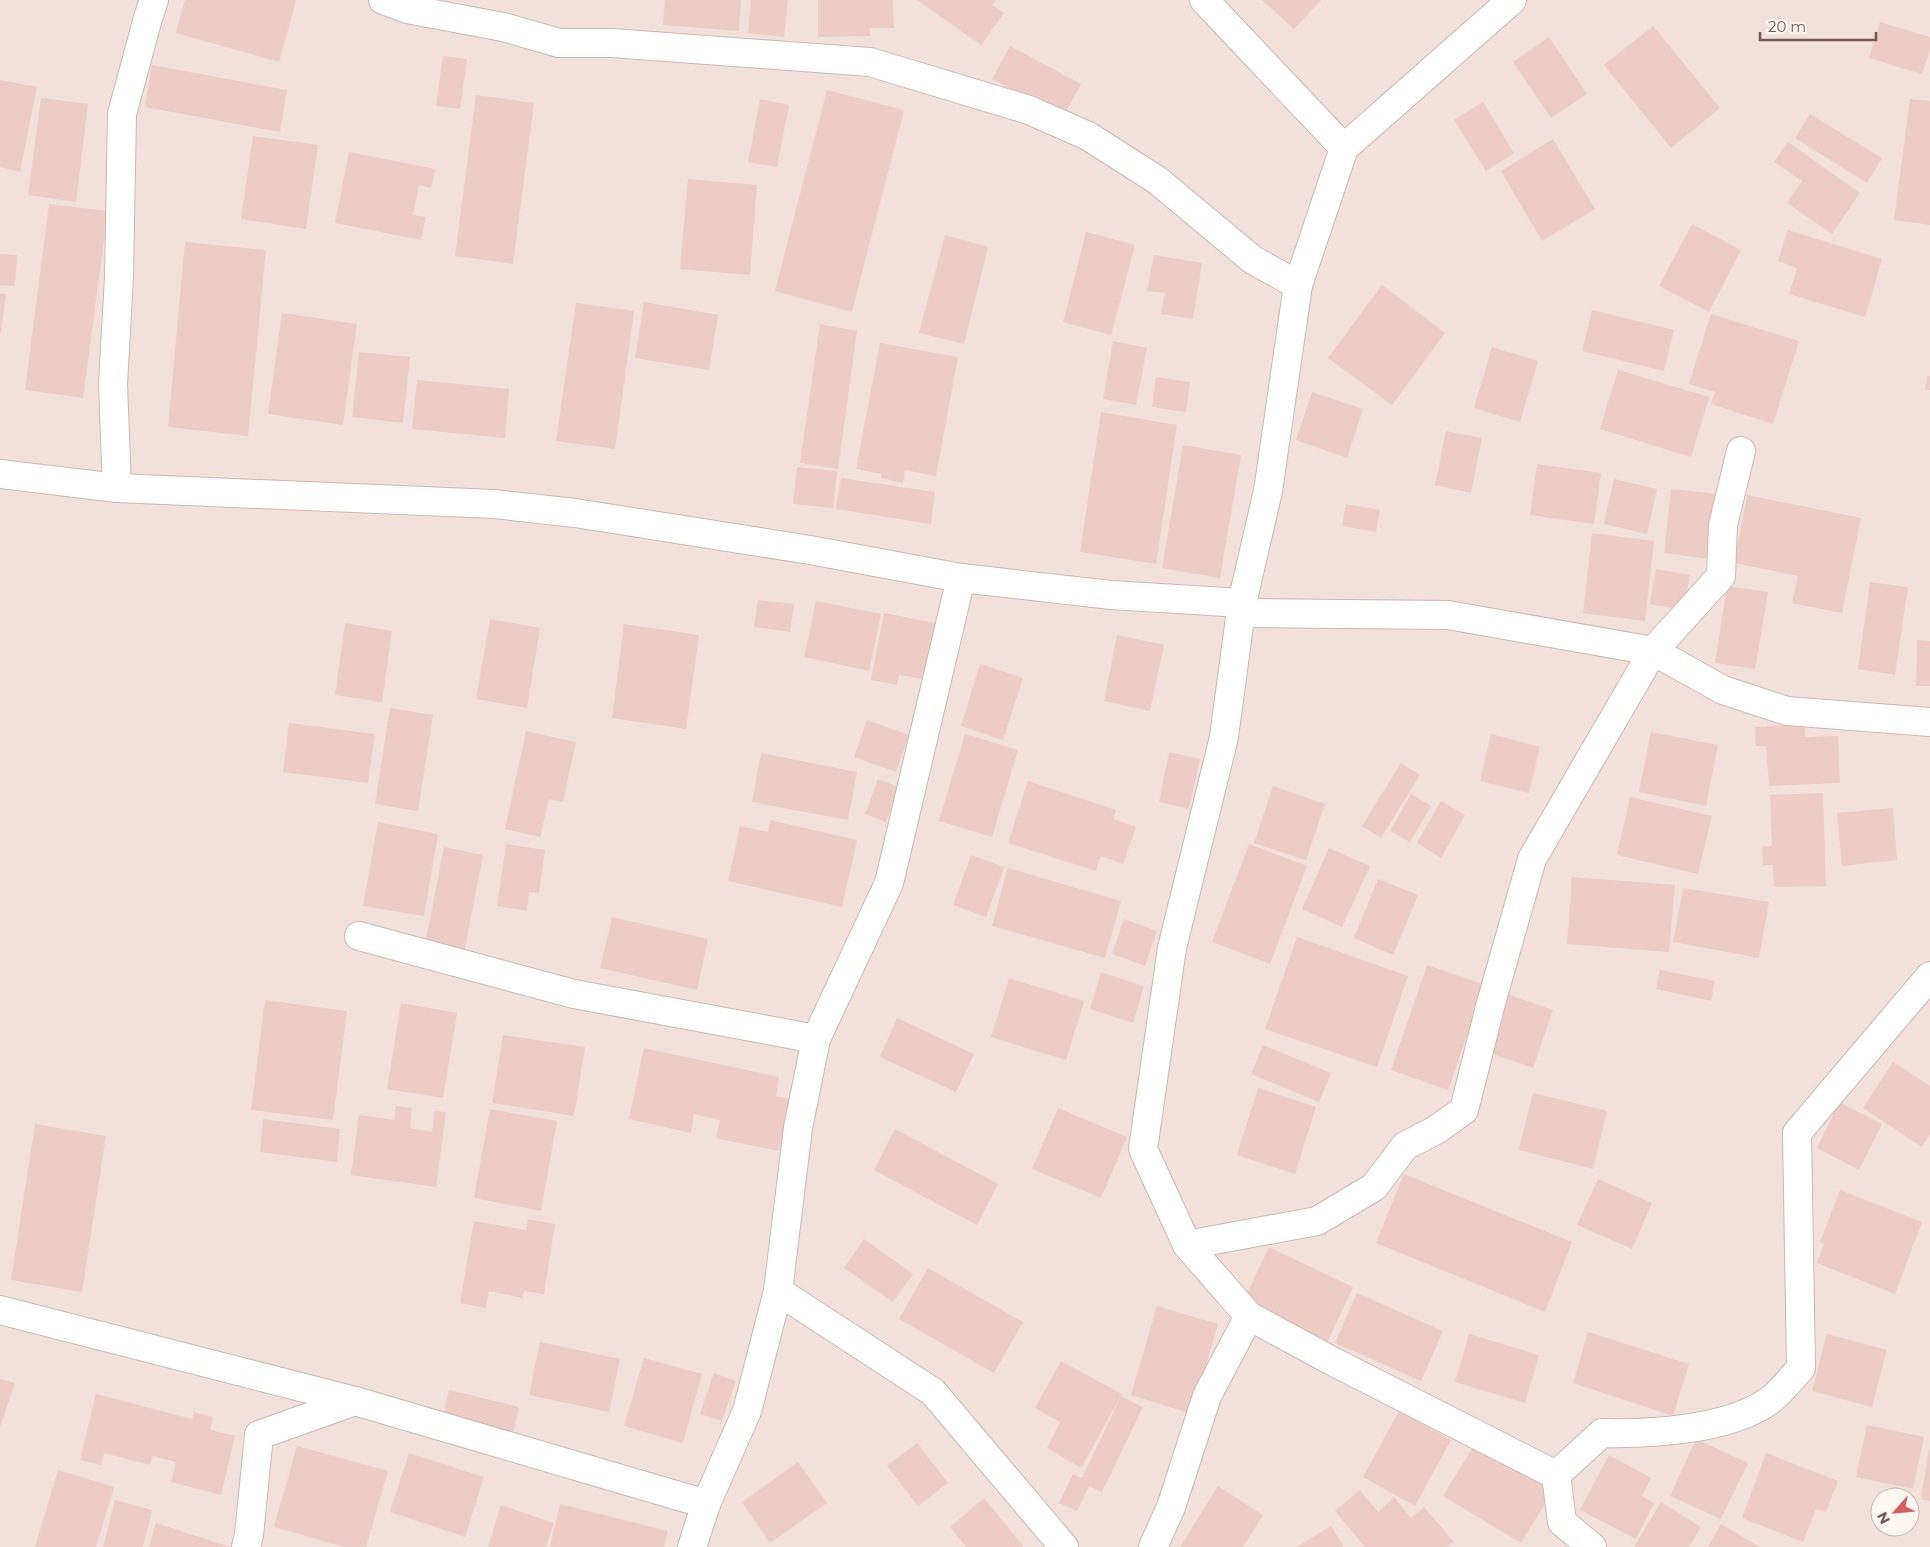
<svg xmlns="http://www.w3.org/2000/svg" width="1930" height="1547" font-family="Montserrat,sans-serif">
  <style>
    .residential { fill: #f1e1da; fill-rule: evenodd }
    .building { fill: #edccc6 }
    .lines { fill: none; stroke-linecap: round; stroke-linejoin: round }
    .minor-casing { stroke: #ccb7b2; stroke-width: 30 }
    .minor { stroke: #fff; stroke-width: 28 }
  </style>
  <rect width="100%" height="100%" fill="#faf1eb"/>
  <path class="residential" d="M0,0H1930V1547H0ZM1880,1497H1910V1527H1880Z"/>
  <g class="building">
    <polygon points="185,0 296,0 279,62 176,33"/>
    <polygon points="665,0 741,0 739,31 663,25"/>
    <polygon points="751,0 788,0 784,37 748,33"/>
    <polygon points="818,0 893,0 894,28 870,28 870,36 818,37"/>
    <polygon points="917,0 996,0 992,5 1004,13 981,45"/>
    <polygon points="1262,0 1321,0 1294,29"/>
    <polygon points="1880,22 1930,37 1930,49 1922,74 1869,58"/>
    <polygon points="1653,26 1720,108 1671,148 1604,65"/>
    <polygon points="1549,37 1587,94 1551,118 1513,62"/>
    <polygon points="1010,46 1081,84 1063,117 992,79"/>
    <polygon points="443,56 467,59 460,109 436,106"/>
    <polygon points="152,65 287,90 280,132 145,107"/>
    <polygon points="0,80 37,87 20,172 0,167"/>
    <polygon points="827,90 904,110 852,312 775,291"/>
    <polygon points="476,95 534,103 513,264 455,256"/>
    <polygon points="41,98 88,104 76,202 28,195"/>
    <polygon points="760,99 789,105 777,167 748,162"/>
    <polygon points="1910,99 1930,101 1930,225 1894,220"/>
    <polygon points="1483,102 1514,153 1486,171 1454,120"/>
    <polygon points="1810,114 1882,158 1867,183 1795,138"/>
    <polygon points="253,136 318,145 306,229 241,219"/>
    <polygon points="1553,139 1595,209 1542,241 1501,171"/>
    <polygon points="1788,142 1860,193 1832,234 1787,203 1802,181 1774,162"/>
    <polygon points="349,152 435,169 431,188 419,185 413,215 426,217 421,240 335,223"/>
    <polygon points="688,179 757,185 750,275 680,269"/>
    <polygon points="49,204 108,211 83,398 25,390"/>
    <polygon points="1692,224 1741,250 1709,312 1659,286"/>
    <polygon points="1788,230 1882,259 1865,317 1789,294 1797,268 1778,261"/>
    <polygon points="1086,232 1135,245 1111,335 1063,322"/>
    <polygon points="945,235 988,247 964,344 919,333"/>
    <polygon points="185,242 266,250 248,436 168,427"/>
    <polygon points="0,254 17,255 15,286 0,285"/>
    <polygon points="1154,255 1202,263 1193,319 1161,314 1165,293 1147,291"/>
    <polygon points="1382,285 1445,333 1392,405 1328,358"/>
    <polygon points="0,294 6,294 1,332 0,332"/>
    <polygon points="644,302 718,315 709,370 635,358"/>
    <polygon points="576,303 634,311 615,449 556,441"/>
    <polygon points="1592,310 1674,330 1664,371 1582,351"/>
    <polygon points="282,313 357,324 343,425 268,414"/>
    <polygon points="1711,314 1799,341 1773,424 1711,404 1715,392 1689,384"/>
    <polygon points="820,324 857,331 838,469 800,463"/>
    <polygon points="1113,341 1147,348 1136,405 1103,399"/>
    <polygon points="880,343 958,357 936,476 905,470 903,483 881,478 881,474 856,469"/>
    <polygon points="1492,347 1538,361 1520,422 1474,408"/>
    <polygon points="359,352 410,357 403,423 352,417"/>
    <polygon points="1618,370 1709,397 1691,457 1600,429"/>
    <polygon points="1927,376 1930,376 1930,390 1925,390"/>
    <polygon points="1156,377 1190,382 1186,412 1152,407"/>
    <polygon points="417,380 509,389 505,438 412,429"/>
    <polygon points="1312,392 1363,409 1347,458 1296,440"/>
    <polygon points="1101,412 1177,425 1156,564 1080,552"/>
    <polygon points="1446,431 1482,438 1471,493 1435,485"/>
    <polygon points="1183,445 1241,455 1220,578 1162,568"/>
    <polygon points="1537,464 1601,473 1594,524 1530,515"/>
    <polygon points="797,467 837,471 833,508 793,504"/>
    <polygon points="841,478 935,492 931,524 836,509"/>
    <polygon points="1614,479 1657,489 1647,534 1604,524"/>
    <polygon points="1671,489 1717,494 1710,559 1664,553"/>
    <polygon points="1747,495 1861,518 1842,613 1792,603 1798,576 1734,563"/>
    <polygon points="1346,504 1380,510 1376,532 1342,526"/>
    <polygon points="1592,533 1654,541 1645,621 1583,613"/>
    <polygon points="1656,569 1690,575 1684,610 1650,604"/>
    <polygon points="1870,582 1908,587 1895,675 1858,669"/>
    <polygon points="1727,586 1768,592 1755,669 1715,663"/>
    <polygon points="758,600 794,604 790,632 754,627"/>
    <polygon points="816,601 881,614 869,671 804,657"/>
    <polygon points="884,613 941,624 930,680 899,675 897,685 871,680"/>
    <polygon points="490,619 540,628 527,708 476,699"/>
    <polygon points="345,623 392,631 382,702 335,695"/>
    <polygon points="624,624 699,635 686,729 612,718"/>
    <polygon points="1117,635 1164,645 1150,711 1104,701"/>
    <polygon points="1917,640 1930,641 1930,686 1916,686"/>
    <polygon points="980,664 1023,678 1003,740 961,726"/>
    <polygon points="390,708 433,715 418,811 375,804"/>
    <polygon points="867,720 909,735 896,772 854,757"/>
    <polygon points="289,723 375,734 368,783 283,772"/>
    <polygon points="1805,725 1805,737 1838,736 1840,783 1769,786 1766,746 1756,746 1755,727"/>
    <polygon points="526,731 576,742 563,802 549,799 540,837 505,829"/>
    <polygon points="1651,732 1718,745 1706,806 1639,792"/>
    <polygon points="965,734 1018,750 992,837 939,821"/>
    <polygon points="1491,734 1540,747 1529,793 1480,781"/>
    <polygon points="1169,752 1200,759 1189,809 1159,802"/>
    <polygon points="761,753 857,772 848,820 752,802"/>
    <polygon points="1401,763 1420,775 1381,838 1362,826"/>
    <polygon points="878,779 899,787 886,822 865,814"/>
    <polygon points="1028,781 1116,810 1113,819 1136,827 1123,864 1101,856 1096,871 1008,843"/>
    <polygon points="1273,786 1325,804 1306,860 1254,843"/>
    <polygon points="1823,793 1826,886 1774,887 1773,865 1763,865 1762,847 1772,846 1770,795"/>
    <polygon points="1411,794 1431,806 1410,842 1390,831"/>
    <polygon points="1630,797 1712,816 1698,874 1617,855"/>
    <polygon points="1441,801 1465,815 1441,858 1417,843"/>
    <polygon points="1893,808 1897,860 1842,866 1837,813"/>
    <polygon points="770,820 857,840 842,907 728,881 740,826 768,832"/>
    <polygon points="378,822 438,834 424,916 363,906"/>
    <polygon points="506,844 545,850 539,893 529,892 527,911 497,906"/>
    <polygon points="1249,844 1307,866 1270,964 1212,942"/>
    <polygon points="444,847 483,855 464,953 425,945"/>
    <polygon points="1329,848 1370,866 1342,927 1302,909"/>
    <polygon points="971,855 1004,867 986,917 953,905"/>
    <polygon points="1008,868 1121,901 1105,958 992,926"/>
    <polygon points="1572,877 1675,885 1669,952 1567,944"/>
    <polygon points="1378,879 1418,895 1393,955 1354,938"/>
    <polygon points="1683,888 1769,902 1759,958 1673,942"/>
    <polygon points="612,917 708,939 697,990 600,968"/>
    <polygon points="1124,919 1157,931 1145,966 1112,954"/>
    <polygon points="1297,937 1408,976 1377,1067 1265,1029"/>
    <polygon points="1427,965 1485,985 1448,1090 1391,1070"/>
    <polygon points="1660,970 1715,981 1711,1001 1656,989"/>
    <polygon points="1101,972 1144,986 1133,1023 1090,1009"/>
    <polygon points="1009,978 1084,1001 1066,1060 991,1037"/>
    <polygon points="1507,994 1553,1010 1533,1068 1487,1052"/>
    <polygon points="265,1000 347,1011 333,1120 251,1110"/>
    <polygon points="401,1003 457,1013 443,1098 387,1089"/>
    <polygon points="897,1018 974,1054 956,1092 880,1057"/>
    <polygon points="503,1035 585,1047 574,1116 492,1103"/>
    <polygon points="1263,1045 1331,1073 1319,1102 1251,1074"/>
    <polygon points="644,1048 779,1077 776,1096 790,1099 779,1151 716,1138 720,1120 694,1114 691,1133 629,1119"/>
    <polygon points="1893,1062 1930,1086 1930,1134 1922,1147 1863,1108"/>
    <polygon points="1258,1088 1316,1107 1295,1174 1237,1155"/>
    <polygon points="1533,1093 1607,1111 1593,1169 1519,1150"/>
    <polygon points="1839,1102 1882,1124 1859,1170 1817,1148"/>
    <polygon points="396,1106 412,1108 410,1128 432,1132 435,1111 446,1112 436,1187 351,1175 359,1115 394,1120"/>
    <polygon points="1058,1108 1127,1137 1101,1198 1032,1169"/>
    <polygon points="490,1109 557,1121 541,1211 474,1198"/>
    <polygon points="263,1119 340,1129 337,1162 260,1152"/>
    <polygon points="35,1124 106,1136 82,1292 11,1280"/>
    <polygon points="895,1129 998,1184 977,1225 874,1170"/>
    <polygon points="1404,1174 1572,1242 1545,1312 1376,1243"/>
    <polygon points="1598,1179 1652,1203 1632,1249 1577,1225"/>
    <polygon points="1840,1190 1922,1222 1895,1294 1817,1263 1824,1244 1820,1242"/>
    <polygon points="528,1219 555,1224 544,1294 524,1291 523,1298 489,1291 486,1308 460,1303 474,1221 526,1230"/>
    <polygon points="864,1239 913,1274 893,1302 844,1268"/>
    <polygon points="1269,1247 1353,1287 1328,1341 1243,1302"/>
    <polygon points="928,1268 1023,1322 994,1373 899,1319"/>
    <polygon points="1357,1293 1443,1331 1421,1381 1335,1343"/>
    <polygon points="1157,1306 1218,1324 1192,1414 1131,1395"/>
    <polygon points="1588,1332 1689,1364 1673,1416 1573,1383"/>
    <polygon points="1469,1334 1539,1355 1525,1403 1455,1382"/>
    <polygon points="1827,1334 1887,1350 1872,1407 1812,1391"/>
    <polygon points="540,1342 620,1359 609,1412 529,1395"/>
    <polygon points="644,1358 702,1374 683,1443 624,1426"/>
    <polygon points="1061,1361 1122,1394 1081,1468 1047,1448 1060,1422 1035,1408"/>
    <polygon points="714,1373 736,1381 722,1421 700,1414"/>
    <polygon points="0,1379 15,1383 0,1427"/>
    <polygon points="449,1390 519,1407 513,1432 443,1416"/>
    <polygon points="96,1394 192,1419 194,1412 213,1417 210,1430 235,1436 221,1495 171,1482 176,1462 153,1456 150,1465 104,1453 101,1465 80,1460"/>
    <polygon points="1121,1396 1143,1407 1102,1492 1089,1486 1077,1511 1059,1503 1073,1474 1082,1478"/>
    <polygon points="1399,1411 1451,1440 1415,1506 1363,1477"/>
    <polygon points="1867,1425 1924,1437 1913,1489 1856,1477"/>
    <polygon points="1696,1439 1748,1463 1721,1519 1670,1496"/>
    <polygon points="1476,1442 1554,1489 1521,1543 1443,1496"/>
    <polygon points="917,1443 948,1483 918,1506 887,1466"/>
    <polygon points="297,1446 388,1471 366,1547 344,1547 274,1527"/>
    <polygon points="1929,1449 1930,1450 1930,1501 1921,1499"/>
    <polygon points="409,1453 484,1477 465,1537 390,1512"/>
    <polygon points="1766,1453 1838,1481 1826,1512 1816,1509 1803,1542 1742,1518"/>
    <polygon points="1609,1455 1651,1478 1642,1496 1654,1503 1636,1539 1580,1510"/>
    <polygon points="798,1462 827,1503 770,1543 742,1502"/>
    <polygon points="58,1470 114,1487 96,1547 35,1547"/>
    <polygon points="1218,1486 1263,1515 1243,1547 1180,1547"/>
    <polygon points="1360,1490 1378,1512 1394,1497 1411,1518 1424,1507 1454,1542 1447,1547 1365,1547 1335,1511"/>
    <polygon points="984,1498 1024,1547 966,1547 950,1527"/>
    <polygon points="115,1500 152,1510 143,1547 103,1547"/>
    <polygon points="1661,1502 1701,1527 1689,1547 1634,1547"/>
    <polygon points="560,1504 668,1531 664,1547 550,1547"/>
    <polygon points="501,1505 554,1523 546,1547 488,1547"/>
    <polygon points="156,1523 230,1547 149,1547"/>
    <polygon points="1721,1524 1760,1547 1708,1547"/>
    <polygon points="1331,1526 1344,1547 1297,1547"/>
  </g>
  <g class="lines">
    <defs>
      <g id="minor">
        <polyline points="383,0 407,9 503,27 559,43 612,43 870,62 1029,110 1088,136 1157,180 1253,260 1298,285"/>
        <polyline points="1204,0 1344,148"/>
        <polyline points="1512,0 1344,148 1298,285 1268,491 1242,603 1224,737 1172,948 1143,1149 1187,1245 1249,1316 1332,1361 1556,1475 1562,1522 1592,1547"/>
        <polyline points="0,474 117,488 494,504 575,513 810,550 961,578 1111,595 1242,603"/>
        <polyline points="117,488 113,384 119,277 122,114 148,18 154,0"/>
        <polyline points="1241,613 1448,615 1653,651 1723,690 1787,711 1930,722"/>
        <polyline points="359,936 574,994 816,1039"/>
        <polyline points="1187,1245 1317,1221 1374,1187 1405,1146 1436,1130 1464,1110 1491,1003 1532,859 1653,651 1721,576 1723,525 1741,451"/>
        <polyline points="778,1291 933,1392 1064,1547"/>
        <polyline points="0,1310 355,1401 706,1504"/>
        <path d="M1556,1475L1602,1433C1651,1434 1728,1430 1769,1401C1781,1392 1791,1379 1801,1368L1797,1133L1930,976"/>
        <polyline points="246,1547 249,1535 259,1435 355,1401"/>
        <polyline points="692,1547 706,1504 747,1411 778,1291 798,1128 816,1039 889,883 961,578"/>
        <polyline points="1153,1547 1171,1507 1207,1396 1249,1316"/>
      </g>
    </defs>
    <use href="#minor" class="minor-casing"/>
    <use href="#minor" class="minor"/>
  </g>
  <g transform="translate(1895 1512) rotate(243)"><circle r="24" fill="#fdf6f1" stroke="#c6b6b1"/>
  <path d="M0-4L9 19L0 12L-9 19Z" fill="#d65f60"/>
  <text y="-8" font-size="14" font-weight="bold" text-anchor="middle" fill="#735551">N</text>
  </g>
  <path d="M1760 32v8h116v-8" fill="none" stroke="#735551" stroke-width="2.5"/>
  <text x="1768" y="32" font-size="15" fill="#735551" stroke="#fdf6f1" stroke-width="4" paint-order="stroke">20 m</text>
</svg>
